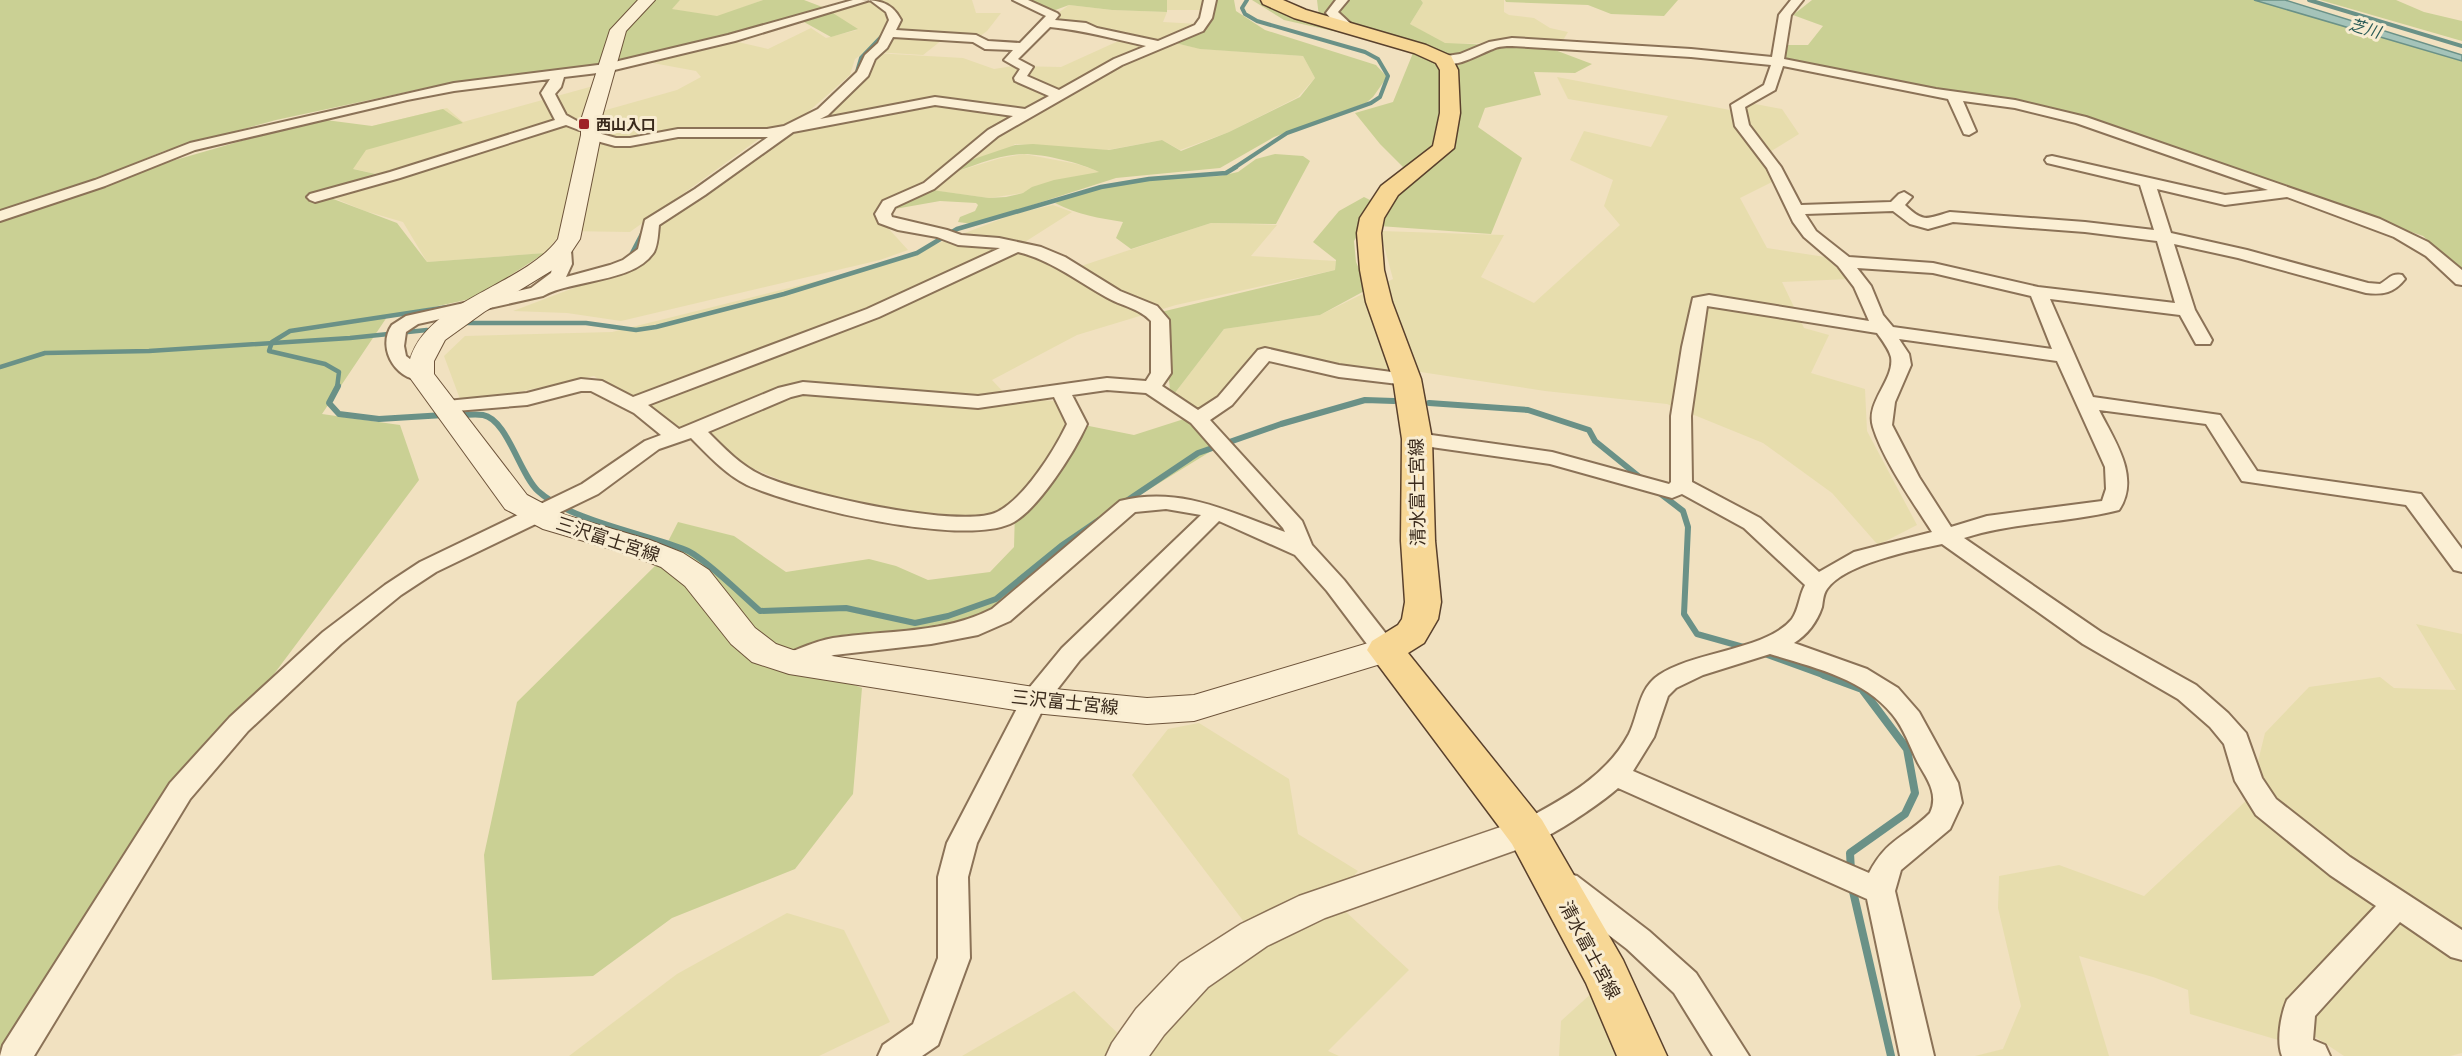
<svg xmlns="http://www.w3.org/2000/svg" width="2462" height="1056" font-family="'IBM Plex Serif','Noto Sans JP',serif">
  <style>
    .farmland { fill: #e7ddad }
    .green { fill: #cad094 }
    .water { fill: #a4c3b9; stroke: #6a9187; stroke-width: 1.5 }
    .lines { fill: none; stroke-linecap: round; stroke-linejoin: round }
    .stream-far3 { stroke: #6a9187; stroke-width: 4 }
    .stream-far2 { stroke: #6a9187; stroke-width: 4.5 }
    .stream-far1 { stroke: #6a9187; stroke-width: 6 }
    .stream { stroke: #6a9187; stroke-width: 8 }
    .minor-casing { stroke: #8b7257; stroke-width: 4 }
    .tertiary-casing { stroke: #8b7257; stroke-width: 3 }
    .secondary-casing { stroke: #6d533a; stroke-width: 2 }
    .primary-casing { stroke: #59402c; stroke-width: 3 }
    .minor { fill: #fbefd4; fill-rule: evenodd }
    .tertiary { fill: #fbefd4; fill-rule: evenodd }
    .secondary { fill: #fbefd4; fill-rule: evenodd }
    .primary { fill: #f7d795; fill-rule: evenodd }
    .poi-dot { fill: #9e2326; stroke: #f8ecd1; stroke-width: 2 }
    .labels { text-anchor: middle; dominant-baseline: central; stroke-width: 6; stroke-linejoin: round; paint-order: stroke }
    .far-poi-label { font-size: 15px; font-weight: bold; fill: #3a2a1c; stroke: #f8ecd1; text-anchor: start }
    .far-water-label { font-size: 16px; font-style: italic; fill: #2a5b57; stroke: #f8ecd1 }
    .street-label { font-size: 18px; fill: #3a2a1c; stroke: #f8ecd1 }
  </style>
  <rect width="100%" height="100%" fill="#f1e1c0"/>
  <g class="farmland">
    <polygon points="680,0 763,0 717,17 671,9"/>
    <polygon points="880,0 972,0 976,13 1001,13 987,31 976,39 942,40 923,55 875,52 899,20 896,11"/>
    <polygon points="1167,0 1204,0 1202,10 1167,10"/>
    <polygon points="1421,0 1504,0 1504,12 1509,15 1534,18 1550,28 1568,32 1562,42 1445,44 1410,24 1423,3"/>
    <polygon points="869,1 883,9 887,20 877,43 855,59 850,75 808,112 767,133 630,232 563,231 545,253 427,262 403,222 365,211 324,194 387,176 315,161 372,126 447,108 463,122 597,85 599,112 677,90 701,77 696,71 642,61 729,40 768,49 811,28 826,38 857,30 829,12"/>
    <polygon points="1069,5 1112,10 1167,12 1163,22 1198,24 1174,43 1202,49 1303,56 1315,78 1298,97 1229,132 1180,150 1162,140 1107,150 1015,144 1007,150 960,163 948,174 1001,158 1024,154 1077,164 1101,172 1023,193 989,198 930,190 889,210 888,228 908,250 880,260 621,321 567,313 513,311 642,262 657,224 704,198 774,140 824,114 874,53 963,58 994,69 1013,66 1061,67 1125,38 1054,22 1058,13"/>
    <polygon points="1557,77 1730,110 1750,103 1782,109 1799,134 1760,158 1774,181 1740,198 1767,248 1825,257 1849,279 1782,282 1804,328 1829,335 1811,373 1865,389 1867,431 1917,525 1878,545 1832,493 1763,443 1667,404 1545,391 1414,371 1379,378 1265,354 1201,418 1171,398 1224,329 1320,315 1393,279 1380,231 1504,235 1481,277 1534,303 1620,225 1604,206 1613,180 1570,160 1584,131 1651,147 1668,116 1568,99"/>
    <polygon points="1053,205 1072,212 1017,247 1072,269 1211,223 1277,225 1251,256 1336,261 1335,270 1176,305 1077,335 992,380 1008,397 1066,402 1071,440 1010,514 986,518 841,505 718,454 641,409 594,376 509,394 460,399 444,356 465,336 612,332 885,264 1014,214"/>
    <polygon points="2416,624 2462,634 2462,1053 2450,1056 2344,1056 2308,1032 2285,1042 2190,1014 2188,990 2153,977 2079,956 2109,1056 1975,1056 2003,1049 2021,1006 1998,908 1999,876 2059,865 2144,896 2249,798 2265,733 2309,687 2380,677 2394,688 2456,690"/>
    <polygon points="1199,723 1289,779 1298,834 1358,871 1333,900 1409,970 1328,1051 1339,1056 962,1056 1074,991 1132,1047 1254,935 1132,775 1168,729"/>
    <polygon points="787,913 844,930 890,1022 819,1056 569,1056 677,974"/>
    <polygon points="1604,982 1636,1056 1559,1056 1561,1021"/>
  </g>
  <g class="green">
    <polygon points="0,0 680,0 672,9 717,16 763,0 804,0 825,8 858,29 831,37 795,17 599,66 444,84 276,120 164,151 91,181 91,187 144,169 318,119 372,126 443,109 463,123 366,150 353,169 385,176 320,194 397,223 427,262 545,253 475,298 387,317 322,414 400,425 419,480 227,737 0,1054"/>
    <polygon points="1027,0 1167,0 1167,12 1112,10 1069,5 1050,12"/>
    <path d="M1214,0H1234L1236,11L1265,30L1376,65L1387,77L1373,97L1366,103L1274,137L1220,168L1116,178L973,224L958,222L960,217L975,211L978,205L976,203L940,201L889,210L932,190L989,198L1006,197L1023,193L1032,187L1054,180L1099,172C1081,163 1044,154 1023,154C997,155 971,167 947,175L962,163L1015,145L1033,144L1109,150L1162,140L1181,151L1229,132L1300,97L1315,78L1303,56L1200,49L1175,43L1211,23Z"/>
    <polygon points="1252,0 1259,0 1297,17 1342,33 1284,20"/>
    <polygon points="1317,0 1421,0 1423,3 1410,24 1445,43 1547,47 1592,64 1575,73 1534,72 1541,95 1485,108 1478,127 1522,158 1491,234 1379,226 1411,175 1380,144 1355,113 1393,102 1413,53 1368,30 1319,17"/>
    <polygon points="1505,0 1678,0 1664,16 1611,14 1588,5 1506,2"/>
    <polygon points="1812,0 2255,0 2462,61 2462,271 2423,236 2065,112 1785,59 1788,45 1808,45 1823,26 1793,15"/>
    <polygon points="2320,0 2396,0 2424,12 2462,21 2462,41"/>
    <path d="M1275,154L1303,156L1310,161L1276,224L1211,223L1131,249L1116,238L1123,222C1099,218 1078,215 1055,203L1090,189L1143,179L1220,176L1238,172L1256,159Z"/>
    <polygon points="1364,197 1372,201 1366,222 1354,241 1356,262 1368,289 1320,315 1224,329 1171,398 1161,312 1335,270 1336,260 1313,242 1339,211"/>
    <polygon points="1184,419 1221,445 1127,503 1001,615 822,650 799,664 862,688 853,794 795,869 672,918 593,976 492,980 484,855 517,702 656,565 678,522 734,536 786,572 869,559 896,566 928,580 990,572 1014,547 1015,510 1084,425 1134,435"/>
  </g>
  <polygon class="water" points="2254,0 2285,0 2462,55 2462,61"/>
  <g class="lines">
    <g class="stream-far3">
      <polyline points="2309,0 2462,46"/>
      <polyline points="856,75 861,58 885,33"/>
      <polyline points="1234,168 1287,133 1371,103 1380,97 1388,76 1378,59 1365,52 1257,21 1245,14 1242,8 1247,0"/>
    </g>
    <g class="stream-far2">
      <polyline points="631,255 644,230"/>
      <polyline points="467,323 586,323 636,330 656,327 784,294 917,253 957,229 1101,187 1149,179 1226,173 1236,167"/>
      <polyline points="0,367 45,353 149,351 350,338 427,330"/>
      <polyline points="337,388 339,372 325,364 269,351 272,342 290,331 448,307"/>
    </g>
    <g class="stream-far1">
      <polyline points="338,386 329,403 339,414 379,419 444,415"/>
      <polyline points="1429,403 1528,410 1589,430 1595,441 1642,479"/>
      <path d="M460,415C467,415 476,414 483,415C507,419 520,475 538,491C571,521 643,533 686,550C702,556 744,597 760,611L846,608L915,623L948,616L996,599L1061,546L1099,520"/>
      <polyline points="1657,491 1683,511 1688,527 1684,614 1697,634 1747,648"/>
      <polyline points="1122,504 1198,453 1281,424 1365,400 1394,401"/>
      <polyline points="1759,652 1828,677"/>
    </g>
    <g class="stream">
      <polyline points="1824,675 1862,689 1907,749 1915,793 1905,814 1850,853 1851,871"/>
      <polyline points="1852,887 1891,1056"/>
    </g>
    <defs>
      <g id="minor">
        <path d="M853,0C876,0 891,0 901,20L896,30L976,35L988,41L1020,43L1046,16L1013,0H1028L1057,13L1059,15L1055,20L1086,23L1097,28L1158,41L1195,25L1200,18L1204,0H1216L1212,18L1203,31L1122,65L998,136L934,189L895,207L891,214L892,217L947,230L961,235L999,238L1041,247L1065,257L1120,291L1157,306L1169,320L1171,373L1162,386L1198,410L1218,397L1258,350L1265,348L1339,365L1414,375L1417,379L1414,383L1407,385L1339,377L1269,361L1232,405L1210,420L1302,521L1312,545L1344,580L1394,644L1398,650L1394,656L1385,659L1376,656L1327,591L1295,555L1219,521L1080,660L1045,705L977,843L968,877L970,958L938,1045L922,1056H878L883,1045L913,1024L938,958V877L947,843L1025,693L1062,648L1201,515L1166,509L1135,512L1010,621L978,635L931,644L834,655L789,671L780,668L776,662L780,656C797,650 815,641 833,638C886,630 944,634 992,609L1120,501C1181,486 1229,512 1285,532L1283,528L1191,423L1146,393L1107,390L1072,395L1087,424C1075,451 1037,512 1010,524C959,546 798,508 747,485C725,474 708,455 691,438L659,449L598,494L436,572L401,595L341,644L248,731L190,799L34,1056H0L3,1045L170,783L230,717L323,632L385,585L420,562L582,484L645,441L661,435L634,413L591,391H581L527,405L444,412L437,410L434,406L437,402L527,393L581,379L602,381L633,397L867,309L1000,248L958,245L937,237L898,230L879,223L875,214L883,201L924,183L988,130L1013,116L935,105L793,132L705,195L659,225C658,234 658,244 654,252C634,283 573,279 543,296L418,324L406,332L404,346L406,356L431,375L428,379C399,386 375,349 392,325L406,316L531,288L551,273L557,246L563,245L571,250L572,264L566,277L610,265L623,260L638,249L645,220L695,189L768,137H678L630,146H615L586,138L584,135L586,132L591,131L616,138H630L678,129H767L784,126L818,109L857,72L865,55L878,43L889,20L886,12L870,0L735,41L606,72L564,77L561,87L555,94L566,115L586,126L584,129L579,130L566,125L400,178L315,202L310,200L307,197L310,194L390,172L555,120L541,93L550,79L454,91L407,100L195,150L105,186L0,221V211L95,180L190,143L454,83L606,64L728,35ZM1050,27C1083,30 1114,39 1146,46L1114,59L1059,90L1027,76L1033,67L1018,59ZM893,37L973,42L985,49L1013,50L1004,60L1020,69L1014,78L1015,81L1049,96L1025,109L935,97L820,119L828,115L868,76L875,59L887,48ZM1018,252C1051,260 1077,281 1106,297C1121,306 1139,308 1151,321V373L1146,381L1107,378L978,396L803,382L778,388L679,429L648,405L879,317ZM803,394L978,408L1054,397L1067,424C1054,451 1024,499 997,512C961,530 798,493 761,475C740,465 724,448 708,432L791,397Z"/>
        <polygon points="1336,0 1348,0 1338,12 1351,24 1349,30 1341,30 1326,13"/>
        <path d="M1791,0H1803L1791,15L1784,59L1936,89L2015,100L2086,117L2380,219L2428,242L2462,270V285L2456,284L2426,256L2394,237L2287,197L2225,205L2157,189L2171,233L2247,250L2368,283L2380,284C2389,279 2391,273 2402,275L2405,279C2394,293 2383,295 2366,293L2238,258L2174,244L2195,310L2212,340L2210,344H2196L2180,315L2050,299L2093,397L2220,415L2257,471L2421,494L2462,549V572L2454,570L2406,505L2242,481L2206,424L2099,410C2114,440 2141,477 2119,510C2068,523 2014,522 1964,538L2101,632L2196,685L2228,713L2246,733L2262,778L2276,799L2350,857L2462,930V960L2451,957L2400,922L2315,1016L2313,1040L2325,1045L2330,1056H2282C2276,1041 2281,1014 2287,1000L2376,906L2330,875L2256,815L2235,781L2224,744L2210,727L2178,699L2083,644L1942,544C1913,550 1844,564 1827,589C1823,594 1823,602 1822,607C1817,622 1807,635 1794,643L1867,669L1898,688L1919,712L1958,783L1962,803L1950,829L1901,870L1895,891L1934,1056H1900L1867,899L1618,788C1605,800 1542,845 1526,843C1523,843 1520,841 1517,840L1513,832L1517,824C1559,801 1605,779 1629,734C1639,714 1638,689 1659,675C1694,651 1767,650 1792,619C1799,609 1799,596 1805,585L1744,528L1682,494L1672,498L1550,464L1417,445L1410,443L1407,439L1410,435L1417,433L1552,452L1669,484L1671,482V416L1682,347L1693,298L1709,295L1869,321L1854,287L1838,266L1804,237L1793,222L1767,168L1735,126L1731,105L1764,85L1771,65L1691,57L1512,46C1505,46 1499,46 1493,49C1478,54 1452,72 1438,60L1440,57L1460,54L1489,42L1512,38L1691,49L1772,57L1779,15ZM1783,66L1948,99L1964,134L1969,135L1976,131L1963,101L2015,108L2076,123L2268,190L2225,195L2052,156L2047,157L2045,160L2047,163L2140,185L2154,230L2085,222L1950,212C1928,218 1924,224 1905,205L1912,197L1904,192L1899,194L1891,202L1801,205L1781,167L1749,125L1745,107L1775,90ZM1893,211L1910,224L1928,229L1953,222L2085,232L2157,241L2175,303L2038,287L1933,263L1849,257L1816,231L1805,214ZM1857,268L1933,273L2031,296L2052,349L1893,327L1883,315L1871,286ZM1707,306L1877,333C1882,340 1889,349 1891,357C1895,380 1865,402 1873,427C1883,460 1913,502 1932,532L1854,552L1819,572L1760,518L1692,482L1691,416ZM1899,339L2057,361L2105,467L2106,489L2102,501L1987,516L1951,527L1919,477L1892,425L1895,402L1911,365L1909,354ZM1770,654C1812,667 1863,678 1892,714C1904,728 1910,747 1918,763C1927,779 1939,794 1930,813C1905,838 1887,838 1869,873L1633,771L1654,737L1668,696L1676,688L1703,675Z"/>
        <polygon points="1566,873 1577,876 1649,931 1696,973 1749,1056 1713,1056 1674,993 1627,949 1555,894 1551,885 1555,876"/>
      </g>
      <polygon id="tertiary" points="1527,818 1539,822 1544,832 1539,842 1325,918 1267,946 1208,987 1164,1035 1149,1056 1106,1056 1112,1043 1136,1009 1180,963 1241,924 1299,896"/>
      <path id="secondary" d="M638,0H655L626,31L601,120V135L580,239L564,263L484,312L445,340L434,361V374L527,495L565,515L650,540L683,553L709,570L755,628L776,644L793,650L1034,687L1147,698L1194,695L1385,638L1397,641L1403,650L1397,659L1194,721L1147,724L1034,713L789,674L752,662L731,644L685,586L661,567L628,554L543,529L505,509L408,375C409,304 523,288 558,239L581,135V120L610,30Z"/>
      <polygon id="primary" points="1261,0 1283,0 1306,10 1426,45 1451,56 1458,70 1460,113 1454,148 1398,195 1384,218 1381,233 1384,270 1392,302 1421,379 1432,439 1435,541 1441,602 1438,619 1424,643 1408,653 1542,820 1623,960 1667,1056 1617,1056 1586,983 1512,844 1367,650 1372,641 1398,625 1402,619 1405,602 1401,541 1402,439 1393,379 1366,302 1360,270 1357,233 1360,218 1381,186 1433,146 1440,113 1440,70 1436,63 1414,53 1294,18 1263,4"/>
    </defs>
    <use href="#minor" class="minor-casing"/>
    <use href="#tertiary" class="tertiary-casing"/>
    <use href="#secondary" class="secondary-casing"/>
    <use href="#primary" class="primary-casing"/>
    <use href="#minor" class="minor"/>
    <use href="#tertiary" class="tertiary"/>
    <use href="#secondary" class="secondary"/>
    <use href="#primary" class="primary"/>
  </g>
  <rect class="poi-dot" x="578" y="118" width="12" height="12" rx="3"/>
  <g class="labels">
    <g class="far-poi-label">
      <text x="596" y="124">西山入口</text>
    </g>
    <g class="far-water-label">
      <text transform="translate(2365 28) rotate(16)">芝川</text>
    </g>
    <g class="street-label">
      <text transform="translate(1417 492) rotate(-91)">清水富士宮線</text>
      <text transform="translate(608 539) rotate(18)">三沢富士宮線</text>
      <text transform="translate(1065 702) rotate(6)">三沢富士宮線</text>
      <text transform="translate(1590 950) rotate(62)">清水富士宮線</text>
    </g>
  </g>
</svg>
